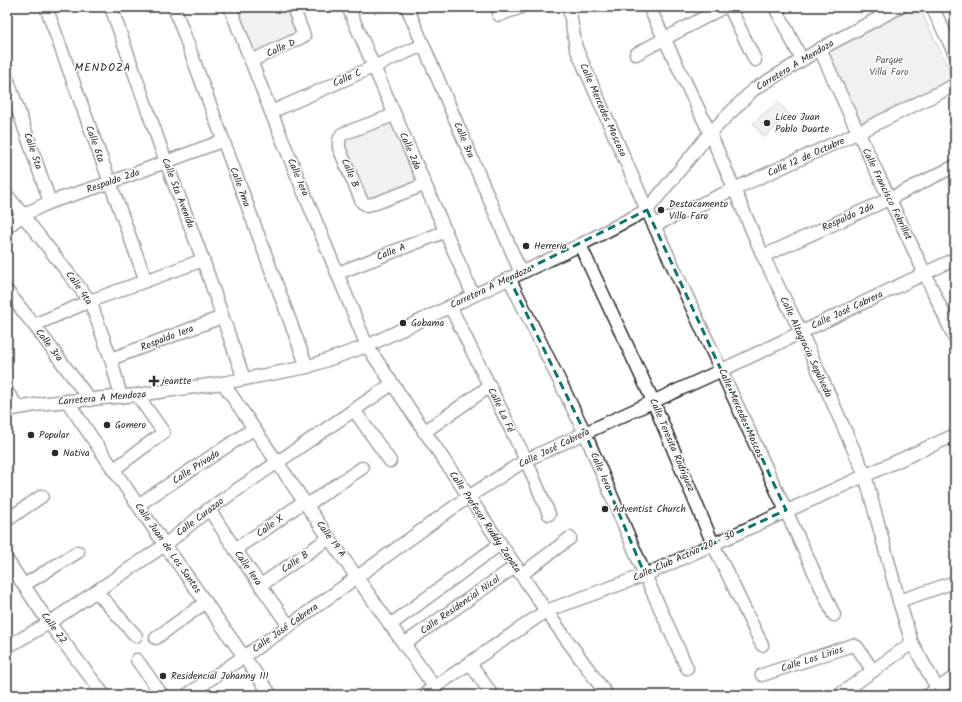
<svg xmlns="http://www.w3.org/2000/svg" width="962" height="702" font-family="Kalam,sans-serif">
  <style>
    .green { fill: #e0e0e0; stroke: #868686 }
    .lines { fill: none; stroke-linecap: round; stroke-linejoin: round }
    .minor-casing { stroke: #2b2b2b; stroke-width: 15 }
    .minor { stroke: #fff; stroke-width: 12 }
    .marked { fill: none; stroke: #0f766e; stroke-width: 3; stroke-dasharray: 8 5; stroke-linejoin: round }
    .poi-dot { fill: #2b2b2b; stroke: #fff; stroke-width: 1.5 }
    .labels { text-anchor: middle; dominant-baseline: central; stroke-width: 3; stroke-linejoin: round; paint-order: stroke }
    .street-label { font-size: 10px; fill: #2b2b2b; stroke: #fff }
    .park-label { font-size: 10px; fill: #585858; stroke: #fff }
    .poi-label { font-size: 10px; fill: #2b2b2b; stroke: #fff; text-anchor: start }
    .neighbourhood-label { font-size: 11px; letter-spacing: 1px; fill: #2b2b2b; stroke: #fff }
  </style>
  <rect width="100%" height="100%" fill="#fff"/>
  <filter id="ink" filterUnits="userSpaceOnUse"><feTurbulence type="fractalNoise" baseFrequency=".025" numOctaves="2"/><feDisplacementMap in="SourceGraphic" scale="8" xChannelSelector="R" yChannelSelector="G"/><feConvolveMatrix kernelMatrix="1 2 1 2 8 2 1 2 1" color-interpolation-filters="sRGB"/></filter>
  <g filter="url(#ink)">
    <g class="green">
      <polygon points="235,7 290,7 301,33 253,55"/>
      <polygon points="914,7 919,7 955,82 861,127 824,50"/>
      <polygon points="778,102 789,115 764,137 753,123"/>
      <polygon points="391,120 418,182 368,203 342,139"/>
    </g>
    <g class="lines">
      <defs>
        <g id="minor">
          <polyline points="46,7 146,281"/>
          <polyline points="111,7 166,162 203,260 244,379"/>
          <polyline points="174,7 307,367"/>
          <polyline points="230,7 271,112 367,346 546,611 607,695"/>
          <polyline points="348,7 473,295"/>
          <polyline points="407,7 521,273"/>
          <polyline points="569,7 576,48 647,210 834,615"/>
          <polyline points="649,7 710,133 763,256 801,332 865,475 899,601 912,643 941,695"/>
          <polyline points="775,7 802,60"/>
          <polyline points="932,7 955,54"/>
          <polyline points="499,15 519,8"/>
          <path d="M820,49C863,146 911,241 955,339"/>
          <polyline points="636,54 724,7 730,8 755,60"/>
          <polyline points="251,61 304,36 293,7"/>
          <polyline points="7,78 50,202"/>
          <polyline points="271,112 423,45"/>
          <polyline points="394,115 342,134 339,140 339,148 362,202 367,205 376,203 424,185"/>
          <polyline points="7,195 90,301 111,359 121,397"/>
          <polyline points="655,225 857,133 955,85"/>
          <polyline points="7,227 23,215 50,202 109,183 222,141"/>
          <polyline points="580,245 653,401 713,544 762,645"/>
          <polyline points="763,256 889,199 955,166"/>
          <polyline points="338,273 444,232"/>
          <polyline points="509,278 585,433 645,575 687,668"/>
          <polyline points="7,291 34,325 90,400"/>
          <polyline points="450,306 526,460 549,514"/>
          <polyline points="34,325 90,301 203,260"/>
          <polyline points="111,359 222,317"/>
          <polyline points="223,383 329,538 440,695"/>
          <polyline points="7,392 18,407"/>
          <polyline points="67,401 165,545 271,695"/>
          <polyline points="7,410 47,403 137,395 223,383 307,367 367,346 580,245 647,210 710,133 753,90 820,49 900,7"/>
          <polyline points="354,410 390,461"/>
          <polyline points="424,432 490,386"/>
          <polyline points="113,470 163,433 162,430 137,395"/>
          <polyline points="138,505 253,429"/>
          <polyline points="307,505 362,468"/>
          <polyline points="209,509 235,549 289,626"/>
          <polyline points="7,520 42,496"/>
          <polyline points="235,549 269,527 304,501"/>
          <polyline points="7,560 49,623 104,695"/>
          <polyline points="521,575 570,538"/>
          <polyline points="24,585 78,552"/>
          <polyline points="261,585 329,538"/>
          <polyline points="96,591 136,636"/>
          <polyline points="899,601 955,582"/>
          <polyline points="390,625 500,544"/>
          <polyline points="156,638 206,602"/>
          <polyline points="404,644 516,566"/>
          <polyline points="7,647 49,623 165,545 209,509 392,384"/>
          <polyline points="137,660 162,695"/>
          <polyline points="470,663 492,695"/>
          <polyline points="762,675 853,645 857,647 873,671"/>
          <polyline points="187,695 289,626 468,497 526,460 722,370 955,259"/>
          <polyline points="423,695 546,611 645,575 955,435"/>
          <polyline points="839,695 912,643"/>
          <polyline points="928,695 955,677"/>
        </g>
      </defs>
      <use href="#minor" class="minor-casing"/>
      <use href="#minor" class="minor"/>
    </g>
  </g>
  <path d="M0 0H962V702H0ZM647,210L786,510L645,575L585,433L509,278Z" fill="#fff" fill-opacity=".55" fill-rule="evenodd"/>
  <path class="marked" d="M647,210L786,510L645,575L585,433L509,278Z"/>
  <g class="poi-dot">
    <circle cx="767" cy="123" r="4"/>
    <circle cx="661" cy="210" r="4"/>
    <circle cx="526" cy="246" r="4"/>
    <circle cx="403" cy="323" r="4"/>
    <path d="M152 375h4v4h4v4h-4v4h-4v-4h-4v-4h4z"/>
    <circle cx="107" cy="425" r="4"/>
    <circle cx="31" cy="435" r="4"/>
    <circle cx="55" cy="453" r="4"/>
    <circle cx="605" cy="509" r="4"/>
    <circle cx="163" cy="676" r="4"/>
  </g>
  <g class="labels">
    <g class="street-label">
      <text transform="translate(281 48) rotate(-24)">Calle D</text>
      <text transform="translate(795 65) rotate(-31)">Carretera A Mendoza</text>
      <text transform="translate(347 78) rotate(-24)">Calle C</text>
      <text transform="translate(603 110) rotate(66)">Calle Mercedes Moscoso</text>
      <text transform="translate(464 140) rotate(67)">Calle 3ra</text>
      <text transform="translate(95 144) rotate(70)">Calle 6ta</text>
      <text transform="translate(33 151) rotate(71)">Calle 5ta</text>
      <text transform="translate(410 151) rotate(67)">Calle 2da</text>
      <text transform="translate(806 157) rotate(-24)">Calle 12 de Octubre</text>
      <text transform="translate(350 173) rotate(67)">Calle B</text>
      <text transform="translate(298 177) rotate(67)">Calle 1era</text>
      <text transform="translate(113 181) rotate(-19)">Respaldo 2da</text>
      <text transform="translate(240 187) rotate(70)">Calle 7ma</text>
      <text transform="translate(178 193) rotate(69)">Calle 5ta Avenida</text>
      <text transform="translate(887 194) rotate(64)">Calle Francisco Febrillet</text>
      <text transform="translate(848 217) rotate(-24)">Respaldo 2da</text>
      <text transform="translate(391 252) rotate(-21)">Calle A</text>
      <text transform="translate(491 287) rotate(-25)">Carretera A Mendoza</text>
      <text transform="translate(79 288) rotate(55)">Calle 4ta</text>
      <text transform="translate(847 310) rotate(-25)">Calle José Cabrera</text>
      <text transform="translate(167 338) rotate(-21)">Respaldo 1era</text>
      <text transform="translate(49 345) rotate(53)">Calle 3ra</text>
      <text transform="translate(806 347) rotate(65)">Calle Altagracia Sepúlveda</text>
      <text transform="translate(102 398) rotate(-5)">Carretera A Mendoza</text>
      <text transform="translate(501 410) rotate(64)">Calle La Fé</text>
      <text transform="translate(741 413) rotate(66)">Calle Mercedes Moscos</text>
      <text transform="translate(672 445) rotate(67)">Calle Teresita Rodriguez</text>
      <text transform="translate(554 448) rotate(-26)">Calle José Cabrera</text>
      <text transform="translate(196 467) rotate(-33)">Calle Privada</text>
      <text transform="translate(601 471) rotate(67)">Calle 1era</text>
      <text transform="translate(200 517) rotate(-37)">Calle Curazao</text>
      <text transform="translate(485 522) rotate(56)">Calle Profesor Ruddy Zapata</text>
      <text transform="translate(270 526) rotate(-35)">Calle X</text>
      <text transform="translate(331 539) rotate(54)">Calle 19 A</text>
      <text transform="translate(168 548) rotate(55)">Calle Juan de Los Santos</text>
      <text transform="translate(684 556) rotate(-24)">Calle Club Activo 20 - 30</text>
      <text transform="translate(295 562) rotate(-34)">Calle B</text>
      <text transform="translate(248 568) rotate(55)">Calle 1era</text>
      <text transform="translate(460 605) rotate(-35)">Calle Residencial Nicol</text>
      <text transform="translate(54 628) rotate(54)">Calle 22</text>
      <text transform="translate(285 628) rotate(-35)">Calle José Cabrera</text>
      <text transform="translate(812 659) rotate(-18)">Calle Los Lirios</text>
    </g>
    <g class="park-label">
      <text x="889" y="60">Parque<tspan x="889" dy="12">Villa Faro</tspan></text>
    </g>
    <g class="poi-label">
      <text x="775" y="117">Liceo Juan<tspan x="775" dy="12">Pablo Duarte</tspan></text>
      <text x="669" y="204">Destacamento<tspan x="669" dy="12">Villa Faro</tspan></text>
      <text x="534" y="246">Herreria</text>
      <text x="411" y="323">Gobama</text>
      <text x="162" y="381">jeantte</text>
      <text x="115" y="425">Gomero</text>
      <text x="39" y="435">Popular</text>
      <text x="63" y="453">Nativa</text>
      <text x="613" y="509">Adventist Church</text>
      <text x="171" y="676">Residencial Johanny III</text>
    </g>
    <g class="neighbourhood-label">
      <text x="103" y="68">MENDOZA</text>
    </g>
  </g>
  <rect width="962" height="702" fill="none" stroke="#fff" stroke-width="24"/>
  <rect x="12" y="12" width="938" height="678" fill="none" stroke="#2b2b2b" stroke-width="1.5" filter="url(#ink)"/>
</svg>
